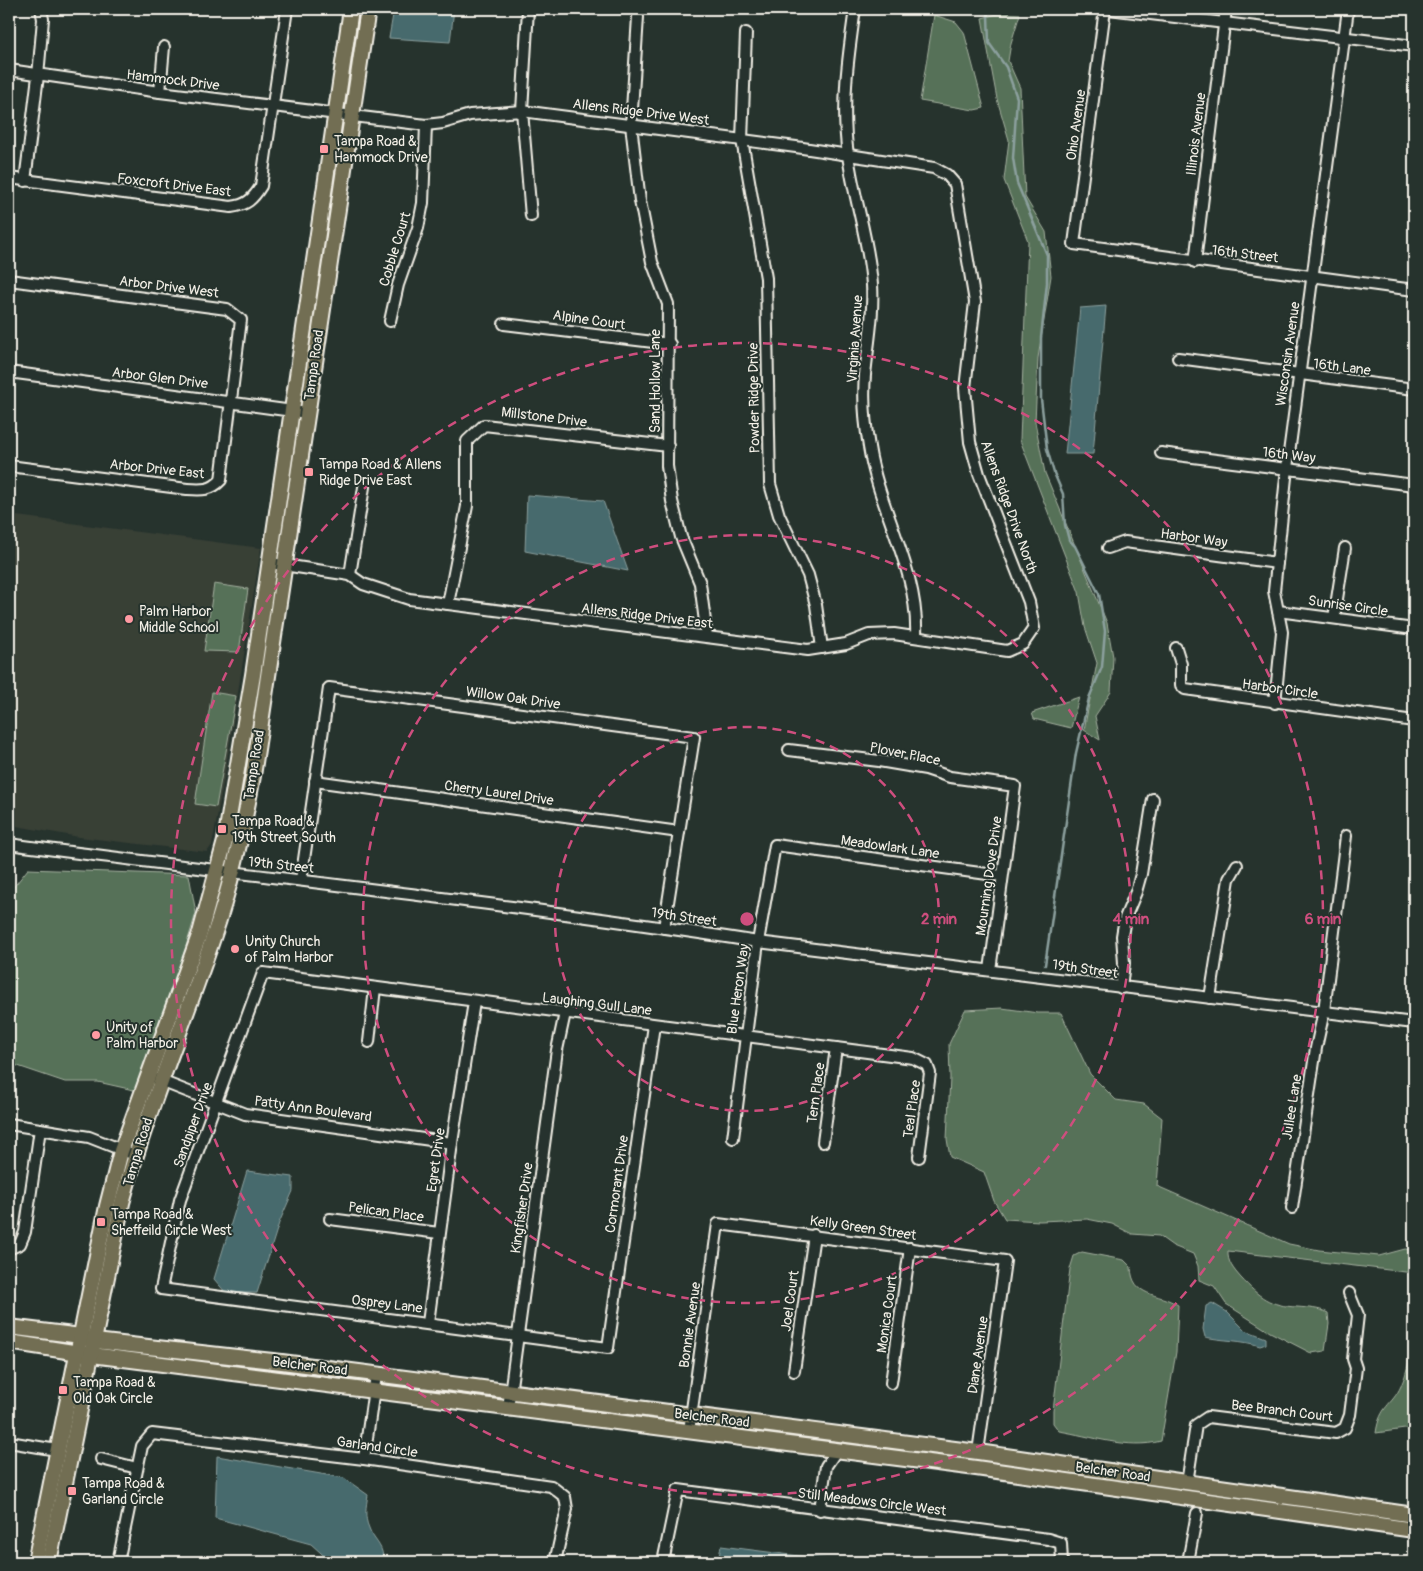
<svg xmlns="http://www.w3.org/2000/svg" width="1423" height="1571" font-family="Pangolin,sans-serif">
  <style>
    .built { fill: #383f36 }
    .green { fill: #567158; stroke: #a5b1a0 }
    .water { fill: #476a6d; stroke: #8ca09e }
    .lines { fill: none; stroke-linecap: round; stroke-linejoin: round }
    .stream { stroke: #8ca09e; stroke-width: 2.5 }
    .minor-casing { stroke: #f4f1e8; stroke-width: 14 }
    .major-casing { stroke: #f4f1e8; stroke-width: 18 }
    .minor { stroke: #26332d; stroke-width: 10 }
    .major { stroke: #726e52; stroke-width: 14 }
    .ring { fill: none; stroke: #ce4e7e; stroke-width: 2.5; stroke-dasharray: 9 6 }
    .poi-dot { fill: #ff9aa2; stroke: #26332d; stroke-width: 2 }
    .labels { text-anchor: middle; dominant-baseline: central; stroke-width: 4; stroke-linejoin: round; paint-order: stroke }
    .street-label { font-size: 14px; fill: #f4f1e8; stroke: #26332d }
    .poi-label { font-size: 14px; fill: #f4f1e8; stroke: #26332d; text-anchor: start }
    .centre { fill: #ce4e7e; stroke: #26332d; stroke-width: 2.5 }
    .ring-label { font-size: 15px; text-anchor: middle; font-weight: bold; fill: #ce4e7e; stroke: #26332d; stroke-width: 4; stroke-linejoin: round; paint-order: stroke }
  </style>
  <rect width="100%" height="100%" fill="#26332d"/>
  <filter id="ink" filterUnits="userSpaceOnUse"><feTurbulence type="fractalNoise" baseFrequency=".02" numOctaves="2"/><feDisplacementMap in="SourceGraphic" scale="10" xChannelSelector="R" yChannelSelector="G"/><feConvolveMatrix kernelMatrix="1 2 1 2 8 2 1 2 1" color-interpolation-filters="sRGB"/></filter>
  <g filter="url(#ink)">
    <polygon class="built" points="9,515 261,548 224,780 212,845 207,852 79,837 16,826 9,823"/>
    <g class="green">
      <polygon points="1001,13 1020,14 1011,43 1008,61 1020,88 1025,197 1046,232 1051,276 1038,358 1035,422 1045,473 1107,623 1113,657 1111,692 1095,716 1100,740 1084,730 1097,663 1085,627 1079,592 1020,440 1028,241 1004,180 1009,140 997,99 982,18"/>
      <polygon points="934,15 956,22 964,32 984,108 974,110 920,101"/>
      <polygon points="214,584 248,589 239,652 204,651"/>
      <polygon points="212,692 236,696 216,807 195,804"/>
      <polygon points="1079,697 1071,728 1034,719 1032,713"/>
      <polygon points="28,869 189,875 196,913 163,1022 138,1091 98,1082 65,1082 9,1063 9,893"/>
      <path d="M1002,1008L1038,1013H1061L1090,1074L1116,1100L1144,1104L1162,1118L1157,1186L1289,1244L1319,1250L1379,1256L1405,1249L1414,1250V1273L1228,1251C1227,1262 1234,1270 1241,1278C1259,1297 1270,1306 1297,1307C1308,1308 1319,1308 1328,1313L1329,1324L1325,1351L1311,1353L1270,1332L1226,1304L1214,1286L1199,1280L1198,1266L1193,1254L1173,1246L1159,1236L1132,1234L1112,1224L1087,1219L1040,1221L1005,1219L994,1201L984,1172L950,1157L947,1139L950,1078L949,1044L965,1010Z"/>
      <path d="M1082,1252L1124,1260L1131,1267C1132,1298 1158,1292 1178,1305L1176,1352L1161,1441C1128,1450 1091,1436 1059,1431L1053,1423V1411L1070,1269L1074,1256Z"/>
      <path d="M1414,1301V1433L1405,1429L1376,1433C1380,1405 1392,1406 1401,1386C1413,1360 1412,1329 1414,1301Z"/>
    </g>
    <g class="water">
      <polygon points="394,9 454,9 450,42 389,38"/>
      <polygon points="1106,306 1093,454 1065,454 1080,308"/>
      <polygon points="527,495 603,501 628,571 525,551"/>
      <polygon points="247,1171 293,1177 293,1191 279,1223 257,1293 226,1293 214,1279"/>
      <path d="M1212,1303L1227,1312L1245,1330L1266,1338V1344L1260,1346C1243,1340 1223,1341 1205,1337L1203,1329L1206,1306Z"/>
      <path d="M217,1456L344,1478L368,1495C366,1506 364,1517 369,1528C373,1540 382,1544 383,1557L376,1562H331L311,1544L215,1518Z"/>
      <polygon points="721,1546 846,1562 718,1562"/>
    </g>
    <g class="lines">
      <polyline class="stream" points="988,15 989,43 1006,67 1017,98 1013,158 1017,183 1047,255 1047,283 1041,338 1041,399 1047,449 1054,473 1063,494 1065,525 1069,540 1075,546 1099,594 1105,631 1102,667 1089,698 1076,753 1045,965"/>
      <defs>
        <g id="minor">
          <polyline points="528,9 522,111 531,216"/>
          <path d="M855,9C848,57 841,106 848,155C854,199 869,241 872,285C874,315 868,345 865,375C863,398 865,424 869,447C879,511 919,570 916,636"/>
          <polyline points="1105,9 1074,244 1414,290"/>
          <polyline points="1109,9 1414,46"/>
          <polyline points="638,17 631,125 640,201 652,262 668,304 667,466 672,501 681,537 700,583 707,637"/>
          <polyline points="746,33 742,140 766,278 770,484 779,515 808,575 816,605 822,648"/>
          <polyline points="9,70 160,92 426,125 443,123 470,115 522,111 796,147 934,168 947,175 955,184 975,302 965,388 970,442 979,474 1029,602 1034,628 1023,644 1007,651 894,634 869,635 846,644 808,650 409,599 363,584 350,575 270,563"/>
          <polyline points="160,92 164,47"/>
          <path d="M9,178L231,207C247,205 253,199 261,186L287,9"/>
          <polyline points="25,181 38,76 43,19 41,9"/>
          <polyline points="1195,262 1226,9"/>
          <path d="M9,280L227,309L241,320L221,480C211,491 201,490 187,489L9,466"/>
          <polyline points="390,321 398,285 418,228 423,203 426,125"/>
          <polyline points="504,324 670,344"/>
          <polyline points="1178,358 1414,389"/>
          <polyline points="9,372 307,413"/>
          <polyline points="1161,453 1414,485"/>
          <polyline points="1108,548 1125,542 1277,563"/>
          <polyline points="350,575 364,487"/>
          <polyline points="448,604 467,506 467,441 484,425 668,446"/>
          <polyline points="1278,611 1414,629"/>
          <polyline points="1334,618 1345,548"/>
          <polyline points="1176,648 1181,664 1181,685 1185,689 1414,721"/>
          <polyline points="1275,703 1282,632 1274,591 1277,563 1287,468 1348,9"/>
          <polyline points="789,750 879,761 926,769 950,777 1015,786 990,970"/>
          <polyline points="315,781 679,832"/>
          <path d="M9,844C259,877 509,903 758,942L1414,1023"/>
          <polyline points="301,880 329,688 694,737 664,928"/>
          <polyline points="1121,988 1124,963 1122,936 1125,918 1136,892 1141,874 1153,799"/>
          <polyline points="1210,998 1229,879 1237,865"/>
          <polyline points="654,1025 608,1348 161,1289 180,1200 263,973 913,1058 927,1065 930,1073 919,1157"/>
          <polyline points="369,1042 375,988"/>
          <polyline points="148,1076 245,1114 452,1143"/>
          <polyline points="9,1124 89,1137 135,1155"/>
          <polyline points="733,1138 758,942 775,845 1002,876"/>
          <polyline points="823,1142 836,1048"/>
          <polyline points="1292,1208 1316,1048 1324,1011 1346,836"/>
          <polyline points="330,1219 439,1233"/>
          <polyline points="9,1249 20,1244 25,1232 40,1129"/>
          <polyline points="428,1323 452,1143 474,1002"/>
          <polyline points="794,1371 814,1235"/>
          <polyline points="891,1383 910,1248"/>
          <polyline points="508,1408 557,1050 565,1013"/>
          <polyline points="689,1431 718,1224 1005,1261 978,1452"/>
          <polyline points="9,1442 57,1450"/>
          <polyline points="101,1459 137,1468"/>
          <polyline points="364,1459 376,1375"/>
          <polyline points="1187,1483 1196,1425 1208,1417 1336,1433 1345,1428 1350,1415 1356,1368 1353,1359 1358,1315 1349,1293"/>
          <polyline points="820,1510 826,1466 837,1450"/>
          <polyline points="118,1562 142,1446 152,1434 364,1459 551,1486 565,1497 567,1509 555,1562"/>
          <polyline points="663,1562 678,1490 1048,1539 1061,1543 1062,1562"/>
          <polyline points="1188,1562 1197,1513"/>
        </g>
        <g id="major">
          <polyline points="9,1327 81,1336 95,1341 282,1362 978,1452 1414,1515"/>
          <polyline points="9,1342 92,1355 976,1468 1414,1530"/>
          <polyline points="35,1562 107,1206 121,1151 200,933 225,841 253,675 351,9"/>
          <path d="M49,1562L122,1203C146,1113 183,1027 213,938C231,886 243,831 253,776L368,9"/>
        </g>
      </defs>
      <use href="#minor" class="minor-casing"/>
      <use href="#major" class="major-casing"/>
      <use href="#minor" class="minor"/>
      <use href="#major" class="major"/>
    </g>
  </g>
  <g class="ring">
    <circle cx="747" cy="919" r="192"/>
    <circle cx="747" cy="919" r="384"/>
    <circle cx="747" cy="919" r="576"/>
  </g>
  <g class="poi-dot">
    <rect x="319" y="144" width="10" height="10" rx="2.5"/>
    <rect x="304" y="467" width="10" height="10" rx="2.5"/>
    <circle cx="129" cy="619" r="5"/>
    <rect x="217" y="824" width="10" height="10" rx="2.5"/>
    <circle cx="235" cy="949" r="5"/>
    <circle cx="96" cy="1035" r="5"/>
    <rect x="96" y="1217" width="10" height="10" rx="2.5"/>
    <rect x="58" y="1385" width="10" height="10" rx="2.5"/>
    <rect x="67" y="1486" width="10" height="10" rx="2.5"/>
  </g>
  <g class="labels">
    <g class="street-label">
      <text transform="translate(173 80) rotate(7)">Hammock Drive</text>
      <text transform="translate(641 112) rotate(7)">Allens Ridge Drive West</text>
      <text transform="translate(1076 125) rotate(-82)">Ohio Avenue</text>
      <text transform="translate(1196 134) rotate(-83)">Illinois Avenue</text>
      <text transform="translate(174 185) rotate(7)">Foxcroft Drive East</text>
      <text transform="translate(395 249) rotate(-73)">Cobble Court</text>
      <text transform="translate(1245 254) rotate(7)">16th Street</text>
      <text transform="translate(169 287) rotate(7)">Arbor Drive West</text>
      <text transform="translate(589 320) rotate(8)">Alpine Court</text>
      <text transform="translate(855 339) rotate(-86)">Virginia Avenue</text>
      <text transform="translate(1288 354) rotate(-82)">Wisconsin Avenue</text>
      <text transform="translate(314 365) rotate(-82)">Tampa Road</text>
      <text transform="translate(1342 367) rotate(7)">16th Lane</text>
      <text transform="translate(160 378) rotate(7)">Arbor Glen Drive</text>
      <text transform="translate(655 381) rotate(-90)">Sand Hollow Lane</text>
      <text transform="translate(754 398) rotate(-91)">Powder Ridge Drive</text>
      <text transform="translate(544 417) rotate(7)">Millstone Drive</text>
      <text transform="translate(1289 455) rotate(7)">16th Way</text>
      <text transform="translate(157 469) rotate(6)">Arbor Drive East</text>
      <text transform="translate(1009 507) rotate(70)">Allens Ridge Drive North</text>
      <text transform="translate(1194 538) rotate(8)">Harbor Way</text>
      <text transform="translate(1348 606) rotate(8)">Sunrise Circle</text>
      <text transform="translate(647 616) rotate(7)">Allens Ridge Drive East</text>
      <text transform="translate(1280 689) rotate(8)">Harbor Circle</text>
      <text transform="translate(513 698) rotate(8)">Willow Oak Drive</text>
      <text transform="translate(905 754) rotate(11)">Plover Place</text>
      <text transform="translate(254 765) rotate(-81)">Tampa Road</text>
      <text transform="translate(499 793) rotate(8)">Cherry Laurel Drive</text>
      <text transform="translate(890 847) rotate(8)">Meadowlark Lane</text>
      <text transform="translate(281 865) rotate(6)">19th Street</text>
      <text transform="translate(989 876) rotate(-82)">Mourning Dove Drive</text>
      <text transform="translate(684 917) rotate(8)">19th Street</text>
      <text transform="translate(1085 969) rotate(8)">19th Street</text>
      <text transform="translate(738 989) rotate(-82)">Blue Heron Way</text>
      <text transform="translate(597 1004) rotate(7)">Laughing Gull Lane</text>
      <text transform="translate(816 1093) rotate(-82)">Tern Place</text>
      <text transform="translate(1292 1107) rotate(-81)">Jullee Lane</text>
      <text transform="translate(313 1109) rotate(8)">Patty Ann Boulevard</text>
      <text transform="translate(912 1109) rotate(-82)">Teal Place</text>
      <text transform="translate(193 1125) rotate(-70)">Sandpiper Drive</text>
      <text transform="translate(138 1152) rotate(-73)">Tampa Road</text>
      <text transform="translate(436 1160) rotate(-82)">Egret Drive</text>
      <text transform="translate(617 1184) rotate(-82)">Cormorant Drive</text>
      <text transform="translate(522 1208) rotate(-82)">Kingfisher Drive</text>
      <text transform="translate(386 1212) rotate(8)">Pelican Place</text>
      <text transform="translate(863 1228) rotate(8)">Kelly Green Street</text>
      <text transform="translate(790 1301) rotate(-82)">Joel Court</text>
      <text transform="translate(387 1304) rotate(7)">Osprey Lane</text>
      <text transform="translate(887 1314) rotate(-82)">Monica Court</text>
      <text transform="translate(690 1325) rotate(-82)">Bonnie Avenue</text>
      <text transform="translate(978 1355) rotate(-82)">Diane Avenue</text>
      <text transform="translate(310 1366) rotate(7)">Belcher Road</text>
      <text transform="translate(1282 1411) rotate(7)">Bee Branch Court</text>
      <text transform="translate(712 1418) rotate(7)">Belcher Road</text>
      <text transform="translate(377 1447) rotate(8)">Garland Circle</text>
      <text transform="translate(1113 1472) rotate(8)">Belcher Road</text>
      <text transform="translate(872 1502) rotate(7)">Still Meadows Circle West</text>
    </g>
    <g class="poi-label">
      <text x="334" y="141">Tampa Road &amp;<tspan x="334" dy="16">Hammock Drive</tspan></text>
      <text x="319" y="464">Tampa Road &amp; Allens<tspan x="319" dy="16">Ridge Drive East</tspan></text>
      <text x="139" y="611">Palm Harbor<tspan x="139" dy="16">Middle School</tspan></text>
      <text x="232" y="821">Tampa Road &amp;<tspan x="232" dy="16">19th Street South</tspan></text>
      <text x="245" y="941">Unity Church<tspan x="245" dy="16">of Palm Harbor</tspan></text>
      <text x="106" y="1027">Unity of<tspan x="106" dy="16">Palm Harbor</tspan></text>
      <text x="111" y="1214">Tampa Road &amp;<tspan x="111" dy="16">Sheffeild Circle West</tspan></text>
      <text x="73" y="1382">Tampa Road &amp;<tspan x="73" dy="16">Old Oak Circle</tspan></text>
      <text x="82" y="1483">Tampa Road &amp;<tspan x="82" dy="16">Garland Circle</tspan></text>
    </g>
  </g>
  <circle cx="747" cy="919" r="8" class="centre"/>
  <g class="ring-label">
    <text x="939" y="924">2 min</text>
    <text x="1131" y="924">4 min</text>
    <text x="1323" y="924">6 min</text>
  </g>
  <rect width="1423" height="1571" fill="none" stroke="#26332d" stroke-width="30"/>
  <rect x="15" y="15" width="1393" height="1541" fill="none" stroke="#f4f1e8" stroke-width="2" filter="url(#ink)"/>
</svg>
